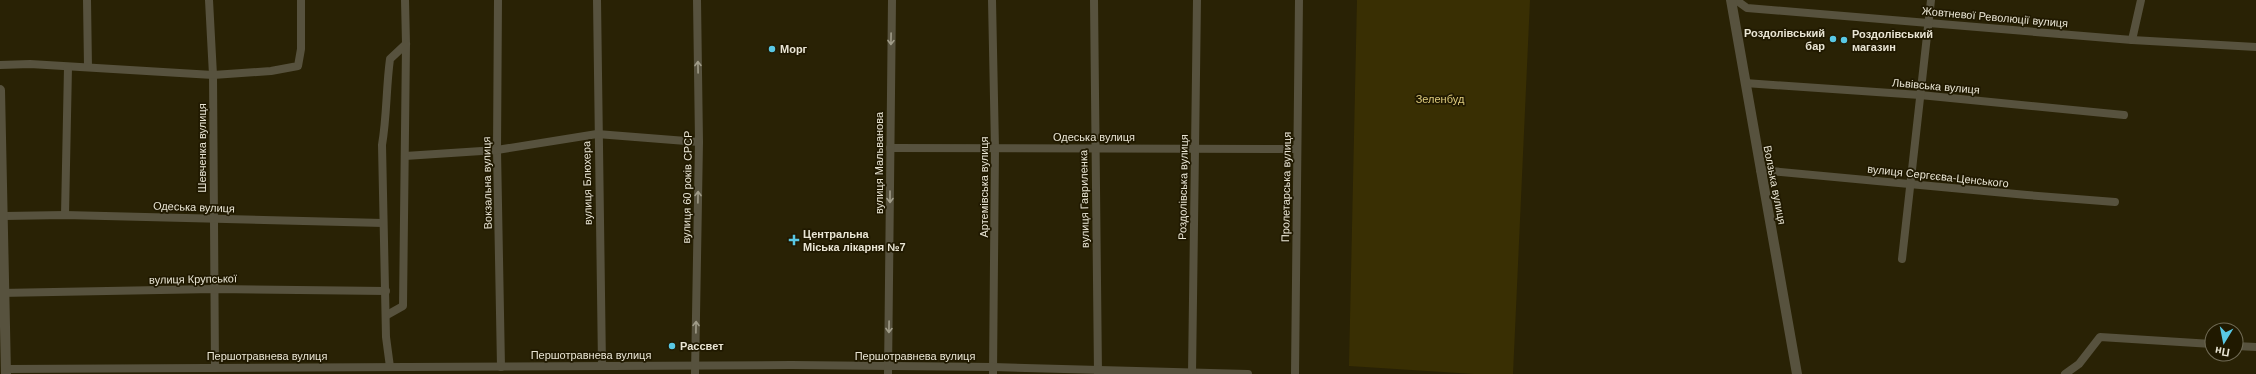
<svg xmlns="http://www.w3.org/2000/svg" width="2256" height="374" font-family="Helvetica,sans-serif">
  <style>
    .green { fill: #392f03 }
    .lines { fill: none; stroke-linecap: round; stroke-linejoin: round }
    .minor { stroke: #57523e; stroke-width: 8 }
    .tertiary { stroke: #57523e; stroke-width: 10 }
    .oneway { stroke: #a09c89 }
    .poi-dot { fill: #59c8e4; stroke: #201900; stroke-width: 1.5 }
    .labels { text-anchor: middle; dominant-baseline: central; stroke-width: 3.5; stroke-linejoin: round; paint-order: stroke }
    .street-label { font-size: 11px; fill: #e9e5d4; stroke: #201900 }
    .poi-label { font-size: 11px; font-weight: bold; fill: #e9e5d4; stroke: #201900; text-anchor: start }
    .park-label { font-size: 11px; fill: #ddca7c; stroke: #201900 }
  </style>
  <rect width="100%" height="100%" fill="#292205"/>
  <polygon class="green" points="1357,0 1530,0 1513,374 1474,374 1349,366"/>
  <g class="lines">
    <g class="minor">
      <polyline points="87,0 88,67"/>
      <polyline points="209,0 213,75 215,368"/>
      <polyline points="498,0 497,150 501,367"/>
      <polyline points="597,0 602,366"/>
      <polyline points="992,0 995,148 993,374"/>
      <polyline points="1094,0 1098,374"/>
      <polyline points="1736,0 1747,8 2132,40 2256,47"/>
      <polyline points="2132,40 2141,0"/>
      <polyline points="0,65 30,64 213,75 271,71 298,66 301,49 301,0"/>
      <polyline points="1745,83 1920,95 2124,115"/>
      <polyline points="890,148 1297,149"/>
      <polyline points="405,156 497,150 597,134 699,142"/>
      <polyline points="1760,170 2027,195 2115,202"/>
      <polyline points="65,215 68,67"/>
      <polyline points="4,216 65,215 383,223"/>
      <polyline points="1902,259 1931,0"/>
      <polyline points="0,293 214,289 386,291"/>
      <polyline points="387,315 403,306 406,44 405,0"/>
      <polyline points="2236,346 2256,347"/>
      <path d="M390,367L386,337L382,145C387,116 386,88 390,59L406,44"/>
      <polyline points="6,369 791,365 993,367 1248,374"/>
      <polyline points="695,374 699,142 697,0"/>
      <polyline points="888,374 892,0"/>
      <polyline points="1192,374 1197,0"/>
      <polyline points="1295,374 1299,0"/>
      <polyline points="2065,374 2079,364 2100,337 2212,344"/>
    </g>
    <g class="tertiary">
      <polyline points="1731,0 1797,374"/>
      <polyline points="0,90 6,374"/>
    </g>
  </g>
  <defs><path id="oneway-shaft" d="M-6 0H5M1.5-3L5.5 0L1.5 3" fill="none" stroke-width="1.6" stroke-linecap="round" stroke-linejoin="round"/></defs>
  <g class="oneway">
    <use href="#oneway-shaft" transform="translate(891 39) rotate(91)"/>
    <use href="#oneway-shaft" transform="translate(698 67) rotate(-91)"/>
    <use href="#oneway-shaft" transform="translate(698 197) rotate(-89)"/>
    <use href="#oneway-shaft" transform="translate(890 197) rotate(90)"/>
    <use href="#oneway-shaft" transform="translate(696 327) rotate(-89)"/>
    <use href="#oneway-shaft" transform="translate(889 327) rotate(91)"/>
  </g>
  <g class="poi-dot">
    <circle cx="1833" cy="39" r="4"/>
    <circle cx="1844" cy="40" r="4"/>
    <circle cx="772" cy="49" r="4"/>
    <path d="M792 234h4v4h4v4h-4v4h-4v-4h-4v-4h4z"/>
    <circle cx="672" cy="346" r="4"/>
  </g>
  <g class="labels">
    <g class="street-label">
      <text transform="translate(1995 17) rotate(5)">Жовтневої Революції вулиця</text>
      <text transform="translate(1936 86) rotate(5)">Львівська вулиця</text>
      <text x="1094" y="137">Одеська вулиця</text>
      <text transform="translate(202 148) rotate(-90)">Шевченка вулиця</text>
      <text transform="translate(879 163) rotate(-90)">вулиця Мальванова</text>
      <text transform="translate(1938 176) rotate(6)">вулиця Сергєєва-Ценського</text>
      <text transform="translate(487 183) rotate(-91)">Вокзальна вулиця</text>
      <text transform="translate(587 183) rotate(-91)">вулиця Блюхера</text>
      <text transform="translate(1775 185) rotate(79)">Волзька вулиця</text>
      <text transform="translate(687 187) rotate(-89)">вулиця 60 років СРСР</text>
      <text transform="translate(984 187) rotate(-90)">Артемівська вулиця</text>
      <text transform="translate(1183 187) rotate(-89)">Роздолівська вулиця</text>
      <text transform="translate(1286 187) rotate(-89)">Пролетарська вулиця</text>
      <text transform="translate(1084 199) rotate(-91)">вулиця Гавриленка</text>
      <text transform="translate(194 207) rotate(2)">Одеська вулиця</text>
      <text transform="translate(193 279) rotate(-1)">вулиця Крупської</text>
      <text x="591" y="355">Першотравнева вулиця</text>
      <text x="267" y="356">Першотравнева вулиця</text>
      <text x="915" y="356">Першотравнева вулиця</text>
    </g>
    <g class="poi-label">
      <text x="1825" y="33" text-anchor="end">Роздолівський<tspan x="1825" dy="13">бар</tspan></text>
      <text x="1852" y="34">Роздолівський<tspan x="1852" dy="13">магазин</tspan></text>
      <text x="780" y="49">Морг</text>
      <text x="803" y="234">Центральна<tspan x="803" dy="13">Міська лікарня №7</tspan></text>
      <text x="680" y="346">Рассвет</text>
    </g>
    <g class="park-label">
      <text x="1440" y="99">Зеленбуд</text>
    </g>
  </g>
  <g transform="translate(2224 342) rotate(190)"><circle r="19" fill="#201900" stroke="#706b55"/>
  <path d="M0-3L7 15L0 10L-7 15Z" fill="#59c8e4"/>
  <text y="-6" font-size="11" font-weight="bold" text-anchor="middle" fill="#e9e5d4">Пн</text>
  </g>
</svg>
